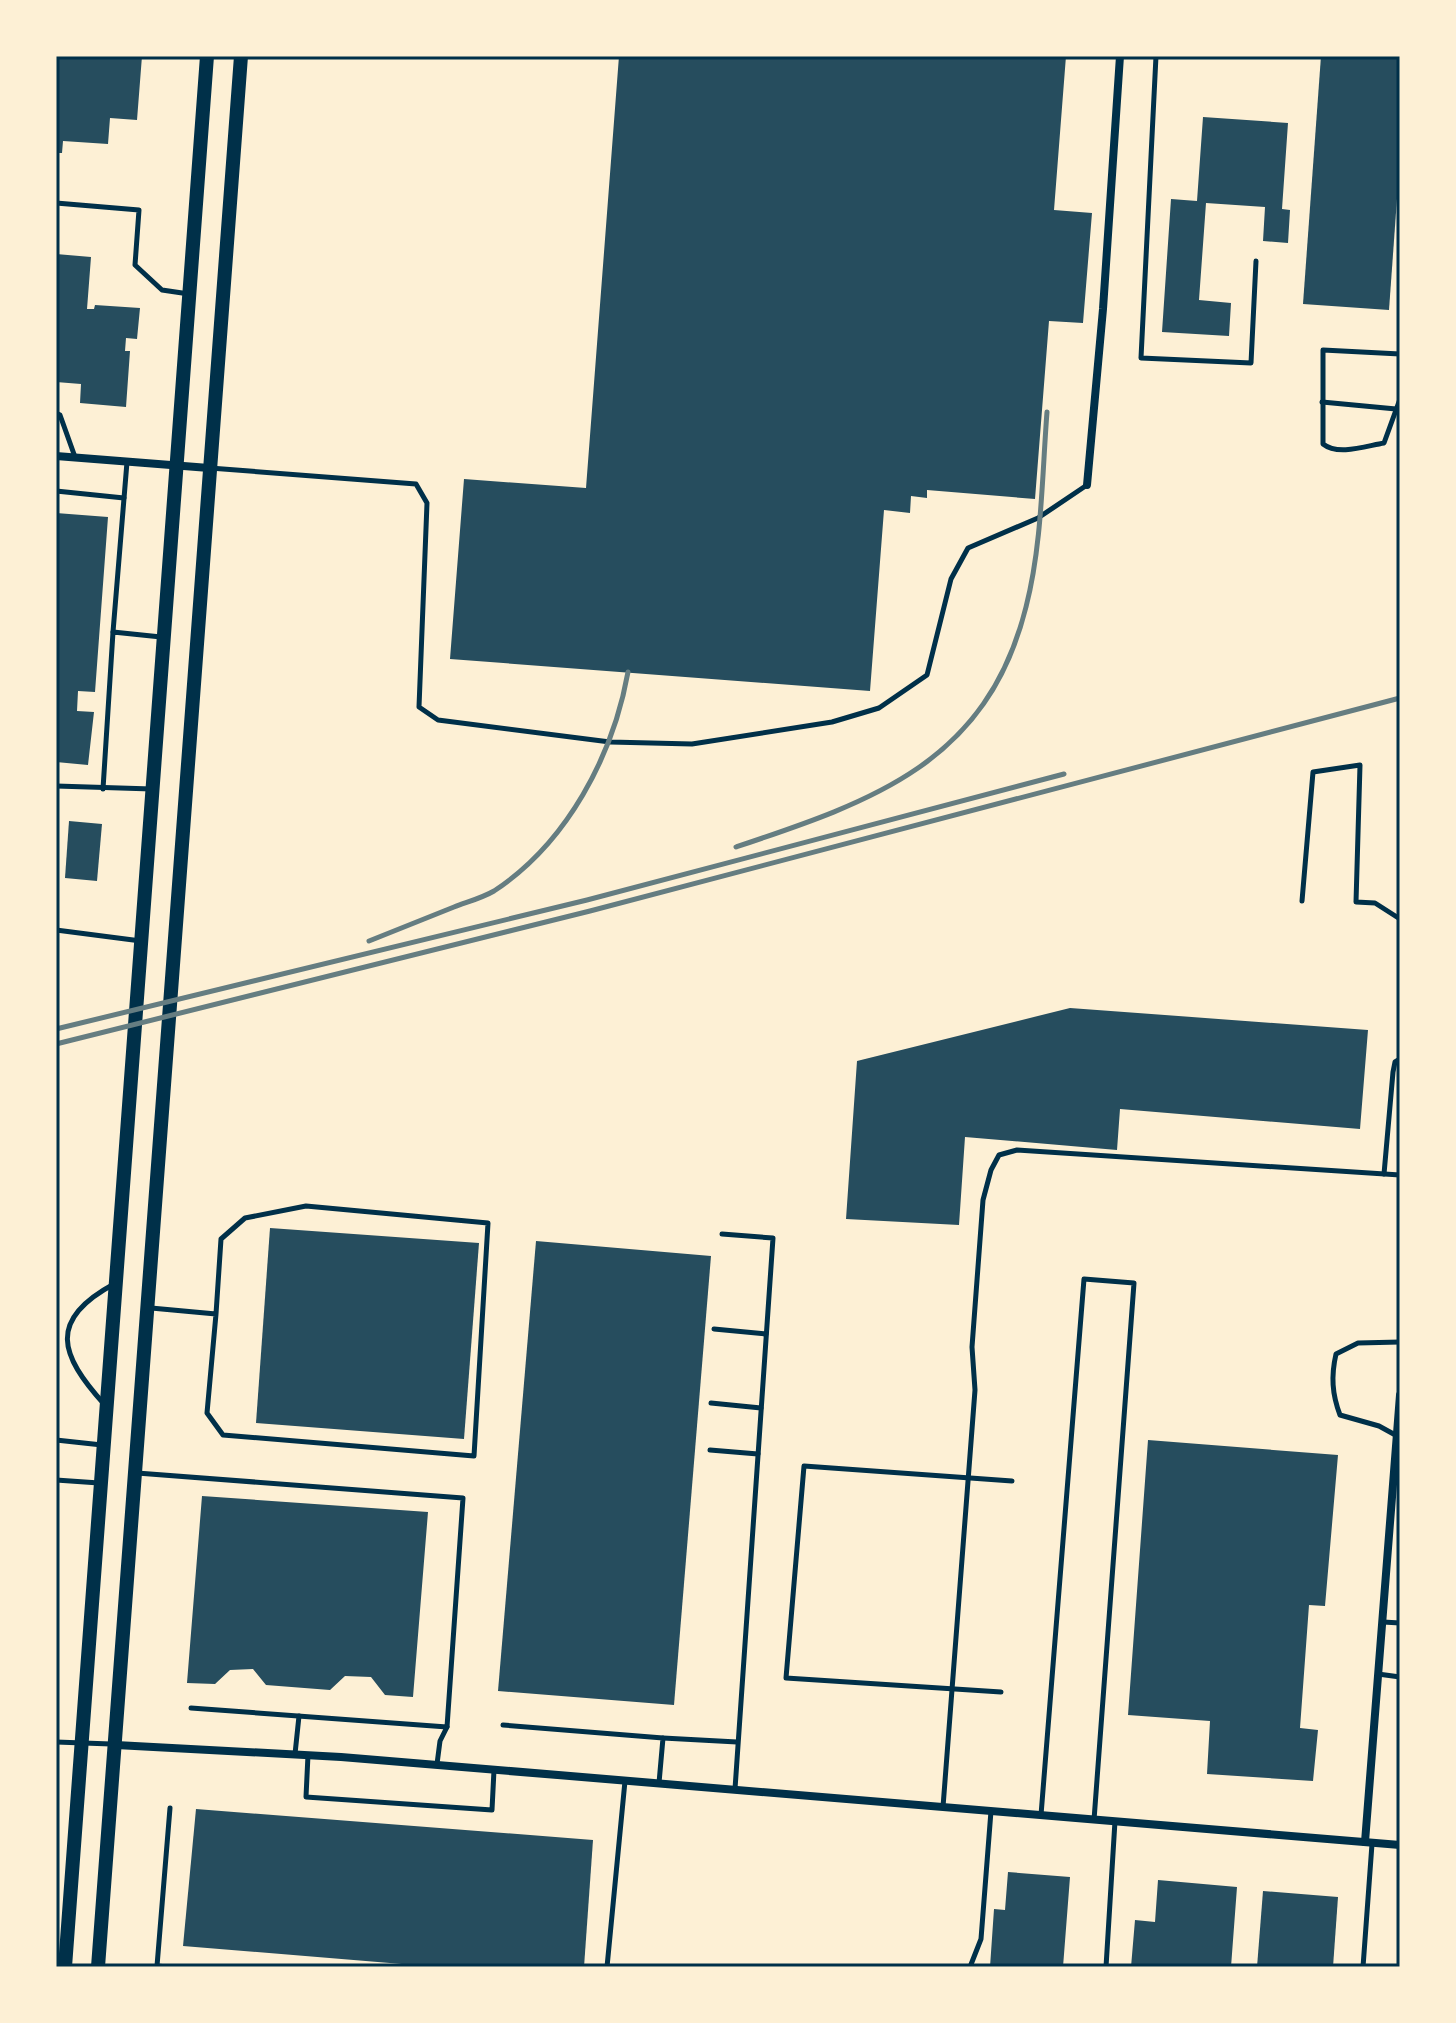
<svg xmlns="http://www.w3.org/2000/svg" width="1456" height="2023" font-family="Rubik,sans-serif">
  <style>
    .building { fill: #264d5e }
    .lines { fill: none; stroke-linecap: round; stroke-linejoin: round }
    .service { stroke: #003049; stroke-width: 5 }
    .minor { stroke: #003049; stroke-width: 8 }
    .secondary { stroke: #003049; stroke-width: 14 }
    .rail { stroke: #657d81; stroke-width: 5 }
    .neatline { fill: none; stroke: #003049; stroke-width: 3 }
  </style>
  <rect width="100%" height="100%" fill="#fdf0d5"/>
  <g class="building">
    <polygon points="56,56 142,56 137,120 110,118 108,144 63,141 62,153 56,153"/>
    <polygon points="619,56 1066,56 1054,210 1092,213 1083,323 1049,321 1035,499 927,490 927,498 911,496 910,513 884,510 870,691 450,659 464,479 586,488"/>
    <polygon points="1321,56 1400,56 1400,157 1389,310 1303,304"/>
    <polygon points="1203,117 1288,123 1282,209 1290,210 1288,243 1263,241 1265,207 1206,203 1199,300 1231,303 1229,336 1162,332 1171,199 1197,201"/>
    <polygon points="56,254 91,257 87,309 94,309 95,305 140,308 137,339 126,338 125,351 130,351 126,407 80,403 81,384 56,382"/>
    <polygon points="56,513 108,517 95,692 78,691 77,711 94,712 88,765 56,762"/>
    <polygon points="69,821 102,824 97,881 65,878"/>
    <polygon points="1070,1008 1368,1030 1360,1129 1120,1109 1117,1150 965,1137 959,1225 846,1219 857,1061"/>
    <polygon points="270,1228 479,1243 464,1439 256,1423"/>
    <polygon points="536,1241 711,1256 674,1705 498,1691"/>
    <polygon points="1148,1440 1338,1455 1325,1606 1309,1605 1300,1728 1318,1730 1313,1781 1207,1774 1210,1721 1128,1715"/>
    <polygon points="202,1496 428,1512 413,1697 385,1695 371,1677 345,1676 330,1690 266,1685 253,1669 230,1670 215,1684 187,1683"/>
    <polygon points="196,1809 593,1840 584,1967 438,1967 183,1946"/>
    <polygon points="1008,1872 1070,1877 1063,1967 990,1967 994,1909 1005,1910"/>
    <polygon points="1158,1880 1237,1887 1231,1967 1131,1967 1135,1920 1155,1922"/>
    <polygon points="1263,1891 1338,1897 1333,1967 1257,1967"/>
  </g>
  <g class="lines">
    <g class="service">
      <polyline points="1156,56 1141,358 1251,363 1256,261"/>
      <polyline points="56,203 139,210 135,265 162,290 189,294"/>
      <path d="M1400,354L1323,350V444C1338,456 1366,446 1384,443L1400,399"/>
      <polyline points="1322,402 1396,409"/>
      <polyline points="56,413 60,415 75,457"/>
      <polyline points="210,468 416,484 427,503 419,707 438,720 610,742 692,744 832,722 879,708 927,675 951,579 968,548 1038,518 1087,485"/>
      <polyline points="56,491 124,498"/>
      <polyline points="113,632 127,462"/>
      <polyline points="56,786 152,789"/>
      <polyline points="103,789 113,632 161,637"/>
      <polyline points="1302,901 1313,772 1360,765 1356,902 1375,903 1400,919"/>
      <polyline points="56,930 141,941"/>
      <polyline points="1384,1174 1393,1072 1395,1062 1400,1059"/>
      <polyline points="722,1234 773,1238 735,1789"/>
      <polyline points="151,1308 216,1314 207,1413 223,1435 474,1456 488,1223 306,1206 245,1218 221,1239 216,1314"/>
      <polyline points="714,1329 766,1334"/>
      <polyline points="711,1403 761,1408"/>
      <path d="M104,1404C60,1355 47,1320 114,1284"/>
      <path d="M1399,1437L1379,1426L1340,1415C1332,1394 1331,1376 1336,1354L1358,1343L1400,1342"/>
      <polyline points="56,1440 102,1445"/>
      <polyline points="710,1450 758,1454"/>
      <polyline points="137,1473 463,1498 447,1727 191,1708"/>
      <polyline points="56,1480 99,1483"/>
      <polyline points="1383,1622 1400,1623"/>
      <polyline points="1378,1674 1400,1677"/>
      <polyline points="1001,1692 786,1678 804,1466 1012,1481"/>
      <polyline points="503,1725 663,1738 659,1783"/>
      <polyline points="663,1738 737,1742"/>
      <polyline points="56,1742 111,1744"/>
      <polyline points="295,1754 299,1716"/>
      <polyline points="308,1755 306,1797 492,1810 494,1770"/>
      <polyline points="437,1764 440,1741 447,1727"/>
      <polyline points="943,1807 975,1390 972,1347 983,1200 991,1170 999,1155 1017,1150 1400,1175"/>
      <polyline points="1041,1815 1084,1279 1134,1283 1094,1820"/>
      <polyline points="168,1967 157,1966 170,1808"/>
      <polyline points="607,1967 625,1781"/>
      <polyline points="970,1967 981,1939 991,1811"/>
      <polyline points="1106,1967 1115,1821"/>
      <polyline points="1363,1967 1372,1844"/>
    </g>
    <g class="minor">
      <polyline points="56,456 209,468"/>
      <polyline points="1087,485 1103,309 1120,56"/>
      <polyline points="116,1745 341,1757 1400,1845"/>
      <polyline points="1365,1842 1400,1395"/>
    </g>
    <g class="secondary">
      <polyline points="65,1967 207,56"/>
      <polyline points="98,1967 241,56"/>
    </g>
    <g class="rail">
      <path d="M736,847C873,801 987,763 1026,607C1042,545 1042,476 1047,412"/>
      <path d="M369,941C397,930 426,918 454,907C467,902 482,898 494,891C567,843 613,756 628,672"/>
      <polyline points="56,1029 587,900 1064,774"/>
      <polyline points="56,1044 590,911 1400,698"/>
    </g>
  </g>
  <rect width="1456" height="2023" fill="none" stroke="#fdf0d5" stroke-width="116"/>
  <rect x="58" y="58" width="1340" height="1907" class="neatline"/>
</svg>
